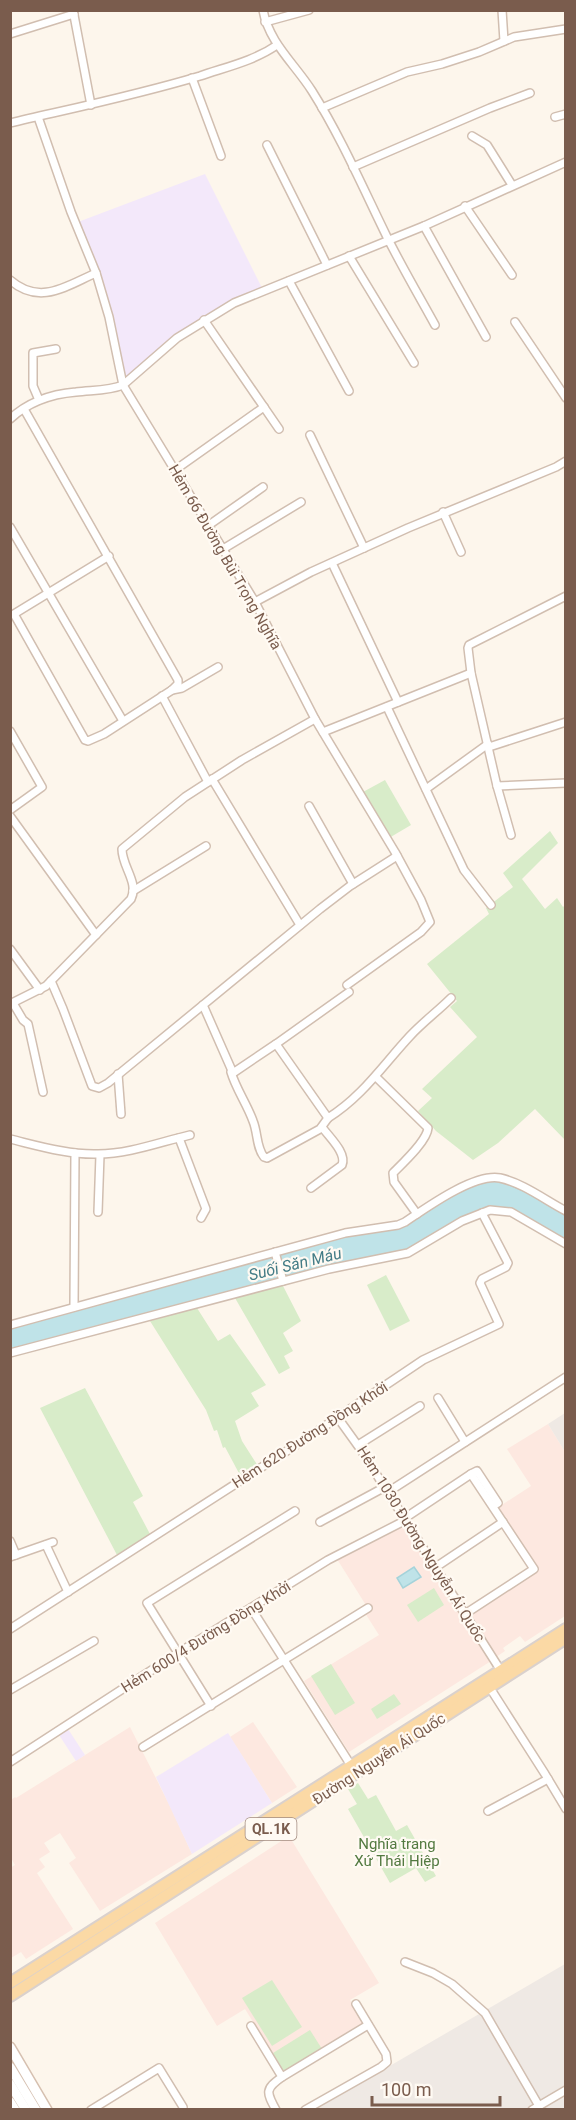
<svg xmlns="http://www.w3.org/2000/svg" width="576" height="2120" font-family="Roboto,sans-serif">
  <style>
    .commercial { fill: #fde8e0 }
    .industrial { fill: #efe9e4 }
    .education { fill: #f3e8fa }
    .green { fill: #d8ecc9 }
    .water { fill: #bfe3e8; stroke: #a5d3da; stroke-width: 1.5 }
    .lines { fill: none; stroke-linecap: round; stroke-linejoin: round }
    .street-casing { stroke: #d1beb0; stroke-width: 10 }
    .secondary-casing { stroke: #d6c0b0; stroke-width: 12 }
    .primary-casing { stroke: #dad1cd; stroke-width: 14 }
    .street { stroke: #fff; stroke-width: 7 }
    .secondary { stroke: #fff; stroke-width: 9 }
    .primary { stroke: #fbd9a5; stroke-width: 10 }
    .labels { text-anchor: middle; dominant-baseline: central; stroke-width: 4.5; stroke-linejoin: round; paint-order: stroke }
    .shield { fill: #fffaf3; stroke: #a28b7f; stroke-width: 1.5 }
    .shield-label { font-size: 14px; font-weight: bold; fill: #7a5c4d }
    .street-label { font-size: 15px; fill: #7a5c4d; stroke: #fffaf3 }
    .park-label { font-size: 15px; fill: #537a41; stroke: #fffaf3 }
    .water-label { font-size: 16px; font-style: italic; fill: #437c86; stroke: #fffaf3 }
  </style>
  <rect width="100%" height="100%" fill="#fdf6ec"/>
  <g class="commercial">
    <polygon points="548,1424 565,1452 565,1616 525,1642 520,1636 503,1648 505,1651 496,1657 469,1614 538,1570 497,1508 531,1486 507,1449"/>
    <polygon points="404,1525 491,1661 349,1752 304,1681 379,1635 365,1613 369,1610 337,1559"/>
    <polygon points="253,1722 297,1787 272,1803 230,1737"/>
    <polygon points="130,1727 171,1808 192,1854 100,1911 69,1863 76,1858 60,1833 44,1843 50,1852 39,1859 45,1867 37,1873 73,1929 26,1959 21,1952 11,1958 10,1868 15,1865 11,1858 11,1800 15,1797 16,1798"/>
    <polygon points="289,1836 379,1983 350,2000 364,2024 284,2072 245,2009 217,2026 155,1923"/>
  </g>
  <g class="industrial">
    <polygon points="565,1413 565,1452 548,1424"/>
    <polygon points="565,1964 565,2109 312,2110 345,2092"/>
  </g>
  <g class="education">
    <polygon points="205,174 262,288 234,300 202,318 174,336 125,379 108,302 99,271 78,222"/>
    <polygon points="68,1729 85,1755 76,1761 59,1735"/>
    <polygon points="228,1733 272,1803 192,1854 156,1777"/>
  </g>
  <g class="green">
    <polygon points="385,780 411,825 389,838 363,792"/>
    <polygon points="550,831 558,843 522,879 545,909 557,898 563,907 565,905 565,1140 535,1109 498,1143 473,1160 436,1131 418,1111 432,1098 422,1089 477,1037 450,1007 457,1001 427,964 489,914 486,908 513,887 503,873"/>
    <polygon points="386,1275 410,1321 390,1331 367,1285"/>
    <polygon points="282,1284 301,1321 283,1333 293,1351 284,1356 290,1368 279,1374 235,1298"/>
    <polygon points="197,1308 218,1341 230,1334 266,1385 251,1393 259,1406 235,1421 242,1441 258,1466 241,1477 225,1447 223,1448 217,1430 214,1431 206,1410 150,1321"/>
    <polygon points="85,1388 143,1496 133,1502 150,1534 117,1555 40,1408"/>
    <polygon points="434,1588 444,1605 418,1622 407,1605"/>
    <polygon points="331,1664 355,1703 335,1715 311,1676"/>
    <polygon points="394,1694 401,1704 377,1719 371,1709"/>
    <polygon points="358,1783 368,1799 376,1795 396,1831 407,1825 436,1876 425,1882 416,1868 390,1883 348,1809 357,1804 348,1789"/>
    <polygon points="272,1980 302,2027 272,2046 242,1998"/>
    <polygon points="310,2030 322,2049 284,2072 273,2053"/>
  </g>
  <g class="water">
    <polygon points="498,1180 526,1192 565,1215 565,1240 511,1209 490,1207 459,1219 406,1250 261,1284 11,1350 11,1328 343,1237 407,1225 448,1198 477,1184"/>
    <polygon points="414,1567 421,1577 403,1588 397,1578"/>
  </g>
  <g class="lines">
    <defs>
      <g id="street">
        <polyline points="73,10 91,105"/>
        <path d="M263,10C269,43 295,64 312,91C341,137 363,188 387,237C402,267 419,296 435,325"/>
        <polyline points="502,10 504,41"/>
        <polyline points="265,22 309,10"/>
        <polyline points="10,34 74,14"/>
        <polyline points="192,78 221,156"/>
        <polyline points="322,108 407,72 442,64 479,52 514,37 566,29"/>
        <polyline points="555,117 566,114"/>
        <path d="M10,123C74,108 137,95 200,76C226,67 254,61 277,45"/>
        <polyline points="472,136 487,145 512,185"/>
        <polyline points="267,145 327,265"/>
        <polyline points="353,167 490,108 530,93"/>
        <polyline points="465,206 512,275"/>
        <polyline points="424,226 486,337"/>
        <polyline points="349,256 414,363"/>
        <path d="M10,280C40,306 66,286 96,273"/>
        <polyline points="289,281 349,391"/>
        <polyline points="204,320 279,429"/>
        <polyline points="515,322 566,398"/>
        <polyline points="39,400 33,386 33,353 56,349"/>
        <polyline points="24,409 178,680 178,684 172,690 104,734 88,741 85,740 14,614 109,556"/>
        <path d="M10,419C28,402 52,394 76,392C92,390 109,391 123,385L177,338L234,303L424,226L566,162"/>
        <polyline points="310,435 364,548"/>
        <polyline points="175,470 264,407"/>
        <polyline points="443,512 461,552"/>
        <polyline points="209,525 263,487"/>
        <polyline points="10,527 123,721"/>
        <polyline points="223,549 301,502"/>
        <polyline points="332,563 398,702"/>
        <polyline points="566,596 469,645 468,648 471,673 497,786 566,783"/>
        <polyline points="255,602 311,572 408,528 556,467 566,461"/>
        <polyline points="172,690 182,688 218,667"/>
        <polyline points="162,696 208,782"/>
        <polyline points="387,707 464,870 491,905"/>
        <polyline points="315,719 395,852 421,900 430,922 421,932 347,985"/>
        <polyline points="10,731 42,787 10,810"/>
        <polyline points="323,732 471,673"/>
        <polyline points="489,747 566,722"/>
        <polyline points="212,779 300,925"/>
        <polyline points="497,786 511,835"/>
        <polyline points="426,789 488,744"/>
        <polyline points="309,806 353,884"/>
        <polyline points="10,816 96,935"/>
        <polyline points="133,891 206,846"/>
        <polyline points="10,949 40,990"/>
        <polyline points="51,981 63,1009 92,1086 99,1088 108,1083 320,909 350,886 397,856"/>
        <polyline points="13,1003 23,1020 28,1024 43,1092"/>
        <path d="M10,1004L46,986L131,899C139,882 122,867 122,849L185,797L242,760L315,719L255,602L123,385L109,317L96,273L71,212L38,117"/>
        <polyline points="203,1005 233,1073 276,1044 349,992"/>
        <path d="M276,1044L328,1118C362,1097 383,1065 410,1036C423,1022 438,1011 451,998"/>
        <path d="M231,1072C236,1089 247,1104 253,1121C258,1133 256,1147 264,1157L267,1158L320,1129L328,1118"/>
        <polyline points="118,1074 121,1114"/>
        <path d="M376,1077L428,1128C427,1141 403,1163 393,1173L394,1182L417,1214"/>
        <polyline points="179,1138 206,1209 201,1218"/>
        <path d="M10,1139C39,1146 69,1155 98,1154C129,1154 160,1142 190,1135"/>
        <path d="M311,1188L342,1165C347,1153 329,1137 322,1127"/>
        <polyline points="98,1212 100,1155"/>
        <polyline points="275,1252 283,1281"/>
        <polyline points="74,1307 75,1153"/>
        <path d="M10,1325L345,1233L398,1225L405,1222C426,1208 474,1173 500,1178C523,1183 545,1200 566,1211"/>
        <polyline points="10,1353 329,1269 408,1253 462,1221 490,1210 511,1212 566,1244"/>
        <polyline points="438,1398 465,1442"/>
        <polyline points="338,1418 361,1450 501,1671"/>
        <polyline points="358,1445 420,1406"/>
        <polyline points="471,1474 477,1471 498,1503 493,1506"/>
        <polyline points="388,1492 566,1377"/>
        <polyline points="405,1518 471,1474 534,1569 465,1614"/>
        <polyline points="320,1522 385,1487"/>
        <polyline points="10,1541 16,1555"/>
        <polyline points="46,1545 68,1592"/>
        <polyline points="10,1557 53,1542"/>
        <polyline points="436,1567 503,1522"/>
        <polyline points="251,1608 352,1767"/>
        <polyline points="10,1629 307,1438 423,1360 499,1324 480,1283 482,1279 506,1267 508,1263 482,1213"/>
        <polyline points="490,1688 545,1774 566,1809"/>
        <polyline points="10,1690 94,1641"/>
        <polyline points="211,1706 147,1603 295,1511"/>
        <polyline points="143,1747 368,1608"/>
        <polyline points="10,1762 178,1653 328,1560 406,1520"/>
        <polyline points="488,1811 548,1779"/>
        <polyline points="405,1962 433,1973 452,1984 485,2013 539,2106"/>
        <path d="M251,2026L282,2077C265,2089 266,2092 276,2110"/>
        <polyline points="282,2077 368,2025"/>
        <polyline points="91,2110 159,2068 183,2107"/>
        <polyline points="305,2110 381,2067 387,2062 386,2054 356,2004"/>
        <polyline points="532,2110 566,2090"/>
      </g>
      <g id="secondary">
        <polyline points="10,2047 47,2110"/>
        <polyline points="10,2067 36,2110"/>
        <polyline points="10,2084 26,2110"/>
        <polyline points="10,2102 15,2110"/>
      </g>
      <g id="primary">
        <polyline points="10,1983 566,1629"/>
        <polyline points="10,1996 566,1638"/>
      </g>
    </defs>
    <use href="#street" class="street-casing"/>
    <use href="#secondary" class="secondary-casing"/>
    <use href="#primary" class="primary-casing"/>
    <use href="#street" class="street"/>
    <use href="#secondary" class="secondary"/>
    <use href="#primary" class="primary"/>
  </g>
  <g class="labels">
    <rect class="shield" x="245.5" y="1818" width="51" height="22" rx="4.5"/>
    <g class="shield-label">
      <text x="271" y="1829">QL.1K</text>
    </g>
    <g class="street-label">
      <text transform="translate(225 557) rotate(60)">Hẻm 66 Đường Bùi Trọng Nghĩa</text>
      <text transform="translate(310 1435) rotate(-33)">Hẻm 620 Đường Đồng Khởi</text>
      <text transform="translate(421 1544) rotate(58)">Hẻm 1030 Đường Nguyễn Ái Quốc</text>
      <text transform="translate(206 1637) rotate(-32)">Hẻm 600/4 Đường Đồng Khởi</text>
      <text transform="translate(379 1759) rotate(-33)">Đường Nguyễn Ái Quốc</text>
    </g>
    <g class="park-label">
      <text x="397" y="1844">Nghĩa trang<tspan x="397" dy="17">Xứ Thái Hiệp</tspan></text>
    </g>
    <g class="water-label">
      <text transform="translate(295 1264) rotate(-14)">Suối Săn Máu</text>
    </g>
  </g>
  <rect width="576" height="2120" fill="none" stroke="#7a5c4d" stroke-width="24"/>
  <path d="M372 2096v9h128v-9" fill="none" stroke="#7a5c4d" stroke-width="3"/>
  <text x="381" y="2096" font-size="18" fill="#7a5c4d" stroke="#fffaf3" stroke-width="4.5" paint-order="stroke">100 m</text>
</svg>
